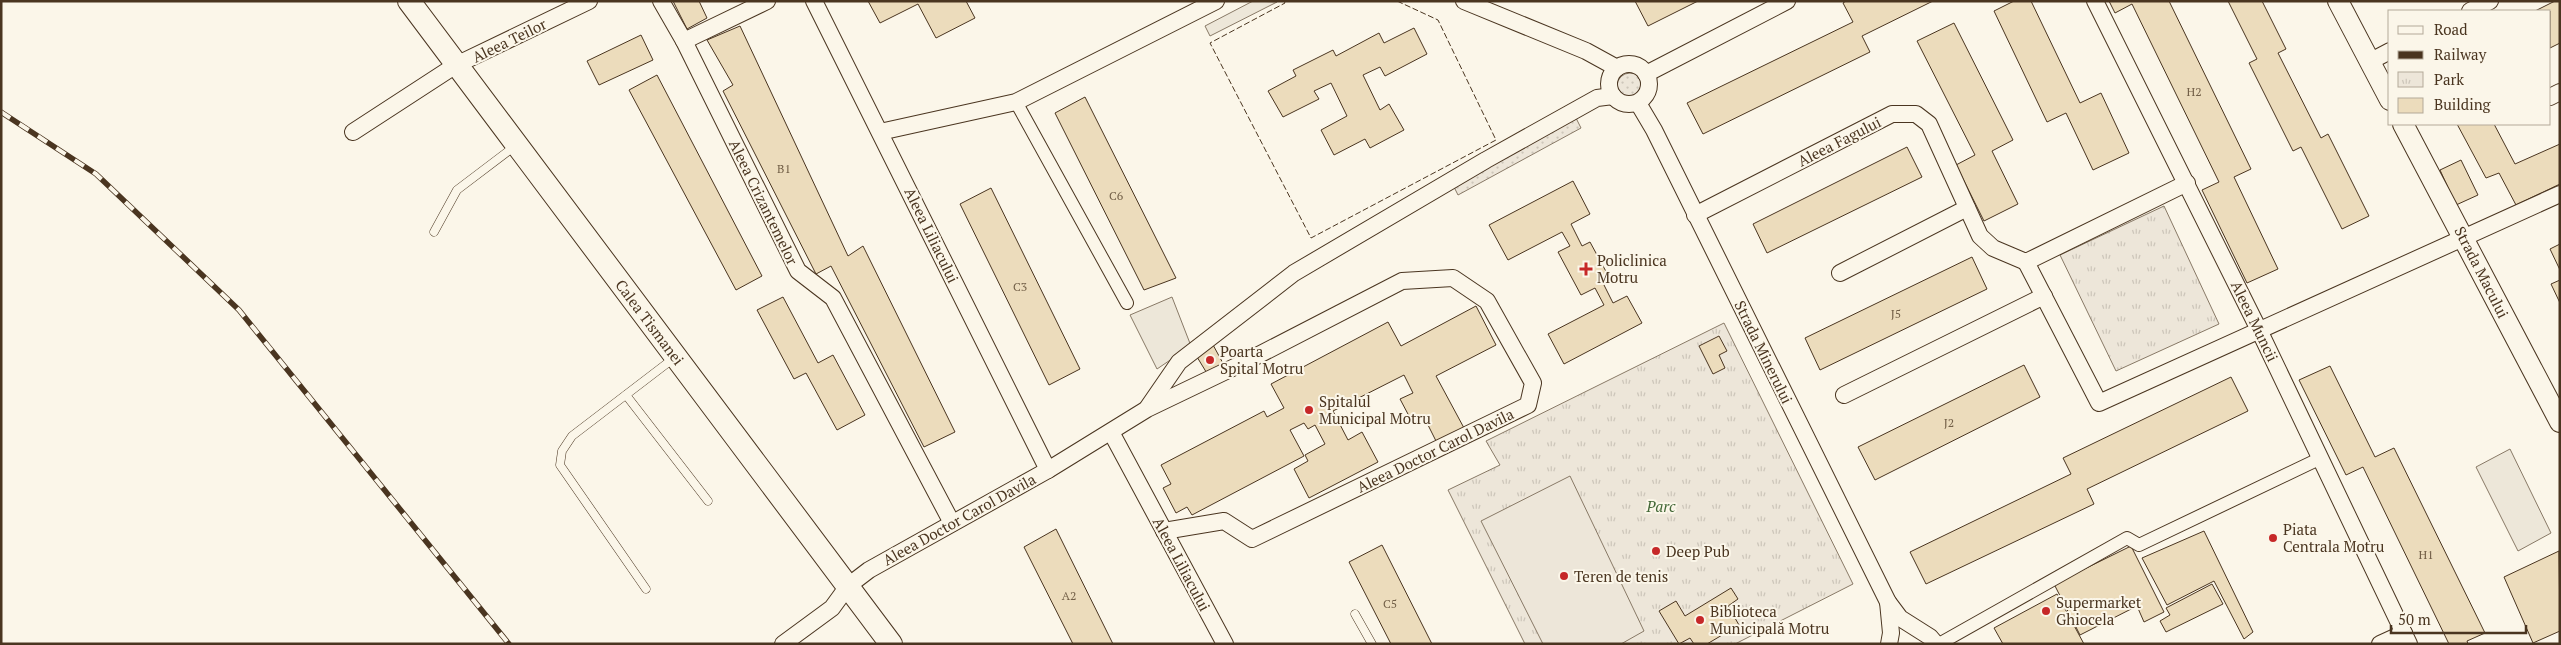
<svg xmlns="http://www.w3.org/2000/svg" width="2561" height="645" font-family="'PT Serif',serif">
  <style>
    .grass { fill: url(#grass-dots); stroke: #887966 }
    .park { fill: url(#park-tufts); stroke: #887966 }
    .pitch { fill: #ede6d9; stroke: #887966 }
    .parking { fill: #ede7d9; stroke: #887966 }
    .building { fill: #ecdcbc; stroke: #4a3520 }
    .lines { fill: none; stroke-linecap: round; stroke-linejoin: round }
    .service-casing { stroke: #4a3520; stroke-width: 9 }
    .pedestrian-casing { stroke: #4a3520; stroke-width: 14 }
    .minor-casing { stroke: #4a3520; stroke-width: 18 }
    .tertiary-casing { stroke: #4a3520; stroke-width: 22 }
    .secondary-casing { stroke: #4a3520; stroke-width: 24 }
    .service { stroke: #fbf6e9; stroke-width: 8 }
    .pedestrian { stroke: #fbf6e9; stroke-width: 12 }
    .minor { stroke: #fbf6e9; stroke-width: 16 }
    .tertiary { stroke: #fbf6e9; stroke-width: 20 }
    .secondary { stroke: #fbf6e9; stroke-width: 22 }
    .rail-casing { stroke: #4a3520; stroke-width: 5.5 }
    .rail { stroke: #fbf6e9; stroke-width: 4; stroke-dasharray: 11; stroke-linecap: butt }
    .fence { stroke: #4a3520; stroke-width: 1; stroke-dasharray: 6 2.5; stroke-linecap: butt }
    .poi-dot { fill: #c62828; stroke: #fbf6e9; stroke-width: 2 }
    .labels { text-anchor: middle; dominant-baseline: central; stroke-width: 4; stroke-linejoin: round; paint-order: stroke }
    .number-label { font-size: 12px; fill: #725f47 }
    .street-label { font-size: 15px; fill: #4a3520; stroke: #fbf6e9 }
    .poi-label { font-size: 15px; fill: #4a3520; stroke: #fbf6e9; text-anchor: start }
    .park-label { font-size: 15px; font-style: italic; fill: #436837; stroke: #fbf6e9 }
  </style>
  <defs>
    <pattern id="grass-dots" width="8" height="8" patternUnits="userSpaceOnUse" patternTransform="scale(1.25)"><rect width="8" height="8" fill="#ede6d9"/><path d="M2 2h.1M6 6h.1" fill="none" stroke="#cdc6ba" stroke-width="1.8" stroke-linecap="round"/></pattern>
    <pattern id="park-tufts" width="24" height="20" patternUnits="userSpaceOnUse" patternTransform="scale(1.25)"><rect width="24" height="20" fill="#ede6d9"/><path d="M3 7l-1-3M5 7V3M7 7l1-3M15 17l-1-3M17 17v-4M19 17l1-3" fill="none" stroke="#cdc6ba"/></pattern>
  </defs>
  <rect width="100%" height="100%" fill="#fbf6e9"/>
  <g class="grass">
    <circle cx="1630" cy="86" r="13"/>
    <polygon points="1576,118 1581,128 1458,195 1454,187"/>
  </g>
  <g class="park">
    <polygon points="2164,206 2219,324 2116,371 2060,255"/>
    <polygon points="1724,323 1853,584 1735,644 1525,644 1448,490 1500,465 1486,441"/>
  </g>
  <polygon class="pitch" points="1570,476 1644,631 1621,644 1543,644 1481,521"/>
  <g class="parking">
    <polygon points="1253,1 1277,2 1210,36 1205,26"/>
    <polygon points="1172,297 1191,346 1157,369 1130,315"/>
    <polygon points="2510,449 2551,533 2518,551 2476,467"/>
  </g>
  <g class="building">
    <polygon points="673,1 699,1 707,18 687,29"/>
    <polygon points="868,1 966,1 975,18 936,38 918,4 880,23"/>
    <polygon points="1635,1 1698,1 1648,26"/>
    <polygon points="1846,1 1933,1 1862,36 1870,52 1703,134 1687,103 1853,22 1843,3"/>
    <polygon points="2014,1 2031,1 2080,103 2101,93 2129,153 2093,170 2066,113 2047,122 1994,11"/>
    <polygon points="2109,1 2169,1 2251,169 2234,177 2278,269 2247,283 2202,190 2219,182 2132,4 2115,13"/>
    <polygon points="2228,1 2262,1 2286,49 2278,53 2321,138 2328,134 2369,216 2342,229 2301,147 2293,151 2249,63 2257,59"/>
    <polygon points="2555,1 2560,1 2560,43 2550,48 2550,11 2535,11"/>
    <polygon points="1954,23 2013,140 1992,151 2018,204 1984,221 1956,165 1975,155 1917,41"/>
    <polygon points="740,26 848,256 863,246 955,432 924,447 831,266 816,274 723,91 733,85 707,40"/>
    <polygon points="1414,28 1427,54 1385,76 1380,67 1363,75 1380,110 1389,104 1404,130 1370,148 1365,139 1334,155 1321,130 1347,116 1331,83 1314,91 1319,99 1283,117 1268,91 1296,76 1293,70 1333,50 1336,56 1379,33 1384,43"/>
    <polygon points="641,35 653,60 599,85 587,61"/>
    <polygon points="657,75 762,276 736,290 629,90"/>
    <polygon points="1085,97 1176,278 1144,290 1055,113"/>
    <polygon points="2457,124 2494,124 2515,164 2560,144 2560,184 2516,205 2499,173 2486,178"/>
    <polygon points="1907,147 1922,177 1767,253 1753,224"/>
    <polygon points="2461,160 2478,195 2456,205 2440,170"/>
    <polygon points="1573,181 1590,214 1571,224 1582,246 1590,242 1609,277 1602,281 1613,303 1627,296 1642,323 1564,364 1548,334 1604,305 1595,288 1581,295 1558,252 1570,246 1562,232 1508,260 1489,225"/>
    <polygon points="991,188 1080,369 1049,385 960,204"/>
    <polygon points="2560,244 2560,270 2550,249"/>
    <polygon points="1972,257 1987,289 1820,370 1805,338"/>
    <polygon points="2560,280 2560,303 2551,284"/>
    <polygon points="783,297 818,363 833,355 865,415 837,430 806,373 794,379 757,310"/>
    <polygon points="1476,306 1496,345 1436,376 1464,428 1437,443 1424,417 1409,416 1400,399 1413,393 1404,375 1333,411 1348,440 1362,432 1378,462 1309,498 1294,469 1308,461 1305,455 1325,444 1315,425 1308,429 1304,423 1290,430 1304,456 1192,515 1187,507 1176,513 1163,488 1171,484 1161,465 1264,411 1267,417 1284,408 1271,384 1388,322 1401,346"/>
    <polygon points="1719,336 1727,351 1719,355 1725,368 1713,374 1699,346"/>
    <polygon points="1212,343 1225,367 1208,375 1194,352"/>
    <polygon points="2024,365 2040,397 1875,480 1858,447"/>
    <polygon points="2330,366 2375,457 2394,448 2485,633 2467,641 2468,644 2449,644 2363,467 2346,475 2299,380"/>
    <polygon points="2231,377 2248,411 2087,489 2094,504 1926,584 1910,552 2071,474 2063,458"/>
    <polygon points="1056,529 1113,644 1073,644 1024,547"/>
    <polygon points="2204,531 2253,632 2244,639 2214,581 2167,605 2142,558"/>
    <polygon points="1382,545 1432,644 1391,644 1349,562"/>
    <polygon points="2131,546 2164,612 2144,622 2137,606 2080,635 2054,584"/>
    <polygon points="2559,551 2560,631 2533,643 2504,577"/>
    <polygon points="2212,584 2223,604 2166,632 2160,621 2170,615 2166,608"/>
    <polygon points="1731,588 1738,599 1728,606 1739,625 1707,644 1694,644 1690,638 1679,644 1659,611 1676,601 1685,616"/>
    <polygon points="2057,594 2084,644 2003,644 1994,628"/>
  </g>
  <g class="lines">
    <defs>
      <g id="service">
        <polyline points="434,232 457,190 515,146"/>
        <polyline points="626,395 708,501"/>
        <polyline points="646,589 560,465 562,451 572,436 674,358"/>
        <polyline points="1355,614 1372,644"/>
      </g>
      <g id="pedestrian">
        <polyline points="1016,102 1127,303"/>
        <polyline points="1939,644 2127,538 2139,545 2321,458"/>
      </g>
      <g id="minor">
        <polyline points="661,1 684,41 798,271 833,298 952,523"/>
        <polyline points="814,1 1048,470"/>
        <polyline points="1464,1 1586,51 1617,68"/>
        <polyline points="2095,1 2260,332 2409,644"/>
        <polyline points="2470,11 2490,1"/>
        <polyline points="684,41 767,1"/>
        <polyline points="2369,62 2390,51"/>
        <circle cx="1629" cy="84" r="20"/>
        <polyline points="1646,74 1787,1"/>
        <polyline points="2550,97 2560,92"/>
        <polyline points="1638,103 1654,130 1888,602 1900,618 1930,637 1936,644"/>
        <polyline points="353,132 456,65 589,1"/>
        <polyline points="880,132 1016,102 1216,1"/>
        <polyline points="1695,215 1892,114 1916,114 1929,124 1980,236 1993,248 2026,262 2187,183"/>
        <polyline points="2026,262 2099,403 2560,194"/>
        <polyline points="1840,273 1967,208"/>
        <polyline points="1844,395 2044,296"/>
        <polyline points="1148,407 1179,362 1294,273 1486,160 1597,98 1613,96"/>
        <polyline points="1111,432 1225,644"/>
        <polyline points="1888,602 1891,633 1889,644"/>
        <polyline points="783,644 832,608 848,586 869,570 1048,470 1147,409 1247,361 1402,281 1453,278 1487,301 1533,383 1528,405 1252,539 1224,521 1164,531"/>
        <polyline points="2380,644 2404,633"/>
      </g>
      <g id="tertiary">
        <polyline points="2338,1 2390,100"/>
        <polyline points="2403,124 2560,422"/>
      </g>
      <polyline id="secondary" points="409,1 891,644"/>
    </defs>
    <use href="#service" class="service-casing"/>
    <use href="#pedestrian" class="pedestrian-casing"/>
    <use href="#minor" class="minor-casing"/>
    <use href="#tertiary" class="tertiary-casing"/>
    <use href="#secondary" class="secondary-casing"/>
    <use href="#service" class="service"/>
    <use href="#pedestrian" class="pedestrian"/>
    <use href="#minor" class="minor"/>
    <use href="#tertiary" class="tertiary"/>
    <use href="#secondary" class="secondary"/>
    <defs>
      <polyline id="rail" points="1,112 96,174 239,310 509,644"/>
    </defs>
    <use href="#rail" class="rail-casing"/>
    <use href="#rail" class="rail"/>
    <polyline class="fence" points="1284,1 1285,3 1210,43 1311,238 1496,140 1438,20 1397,1"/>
  </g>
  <g class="poi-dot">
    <path d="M1583.5 261.5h5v5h5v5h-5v5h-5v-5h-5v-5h5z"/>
    <circle cx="1210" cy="360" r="5"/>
    <circle cx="1309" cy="410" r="5"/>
    <circle cx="2273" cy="538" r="5"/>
    <circle cx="1656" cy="551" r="5"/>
    <circle cx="1564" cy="576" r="5"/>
    <circle cx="2046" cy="611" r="5"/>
    <circle cx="1700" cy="620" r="5"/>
  </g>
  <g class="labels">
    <g class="number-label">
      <text x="2194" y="91">H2</text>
      <text x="784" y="168">B1</text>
      <text x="1116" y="195">C6</text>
      <text x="1020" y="286">C3</text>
      <text x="1896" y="313">J5</text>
      <text x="1949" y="422">J2</text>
      <text x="2426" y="554">H1</text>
      <text x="1069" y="595">A2</text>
      <text x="1390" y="603">C5</text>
    </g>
    <g class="street-label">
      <text transform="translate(509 40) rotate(-26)">Aleea Teilor</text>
      <text transform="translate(1839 141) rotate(-27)">Aleea Fagului</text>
      <text transform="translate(764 202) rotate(64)">Aleea Crizantemelor</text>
      <text transform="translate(932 235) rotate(64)">Aleea Liliacului</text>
      <text transform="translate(2482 272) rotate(63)">Strada Macului</text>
      <text transform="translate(2255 321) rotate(64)">Aleea Muncii</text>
      <text transform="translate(650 322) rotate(53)">Calea Tismanei</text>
      <text transform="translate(1764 352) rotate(64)">Strada Minerului</text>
      <text transform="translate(1435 450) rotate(-26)">Aleea Doctor Carol Davila</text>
      <text transform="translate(959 519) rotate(-29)">Aleea Doctor Carol Davila</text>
      <text transform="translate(1182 564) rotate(62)">Aleea Liliacului</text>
    </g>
    <g class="poi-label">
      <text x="1597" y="260">Policlinica<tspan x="1597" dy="17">Motru</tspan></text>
      <text x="1220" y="351">Poarta<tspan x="1220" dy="17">Spital Motru</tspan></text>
      <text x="1319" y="401">Spitalul<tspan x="1319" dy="17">Municipal Motru</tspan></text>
      <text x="2283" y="529">Piata<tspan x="2283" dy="17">Centrala Motru</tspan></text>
      <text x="1666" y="551">Deep Pub</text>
      <text x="1574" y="576">Teren de tenis</text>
      <text x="2056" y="602">Supermarket<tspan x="2056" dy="17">Ghiocela</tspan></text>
      <text x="1710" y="611">Biblioteca<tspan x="1710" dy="17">Municipală Motru</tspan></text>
    </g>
    <g class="park-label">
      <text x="1661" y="506">Parc</text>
    </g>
  </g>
  <rect width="2561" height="645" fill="none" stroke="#4a3520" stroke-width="5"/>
  <rect x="2388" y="10" width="162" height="115" fill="#fbf6e9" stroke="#b4a999"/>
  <rect x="2398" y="26" width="25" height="8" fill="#fbf6e9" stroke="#b4a999"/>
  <text x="2434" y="35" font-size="15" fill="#4a3520">Road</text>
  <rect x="2398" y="51" width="25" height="8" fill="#4a3520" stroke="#b4a999"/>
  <text x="2434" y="60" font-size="15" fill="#4a3520">Railway</text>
  <rect x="2398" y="72" width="25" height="15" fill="url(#park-tufts)" stroke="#b4a999"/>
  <text x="2434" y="85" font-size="15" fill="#4a3520">Park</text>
  <rect x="2398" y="98" width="25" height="15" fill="#ecdcbc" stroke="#b4a999"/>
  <text x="2434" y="110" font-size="15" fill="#4a3520">Building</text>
  <path d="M2391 625v8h135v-8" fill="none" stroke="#4a3520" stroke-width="2.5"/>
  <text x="2398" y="625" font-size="15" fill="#4a3520" stroke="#fbf6e9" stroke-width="4" paint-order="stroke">50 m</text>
</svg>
